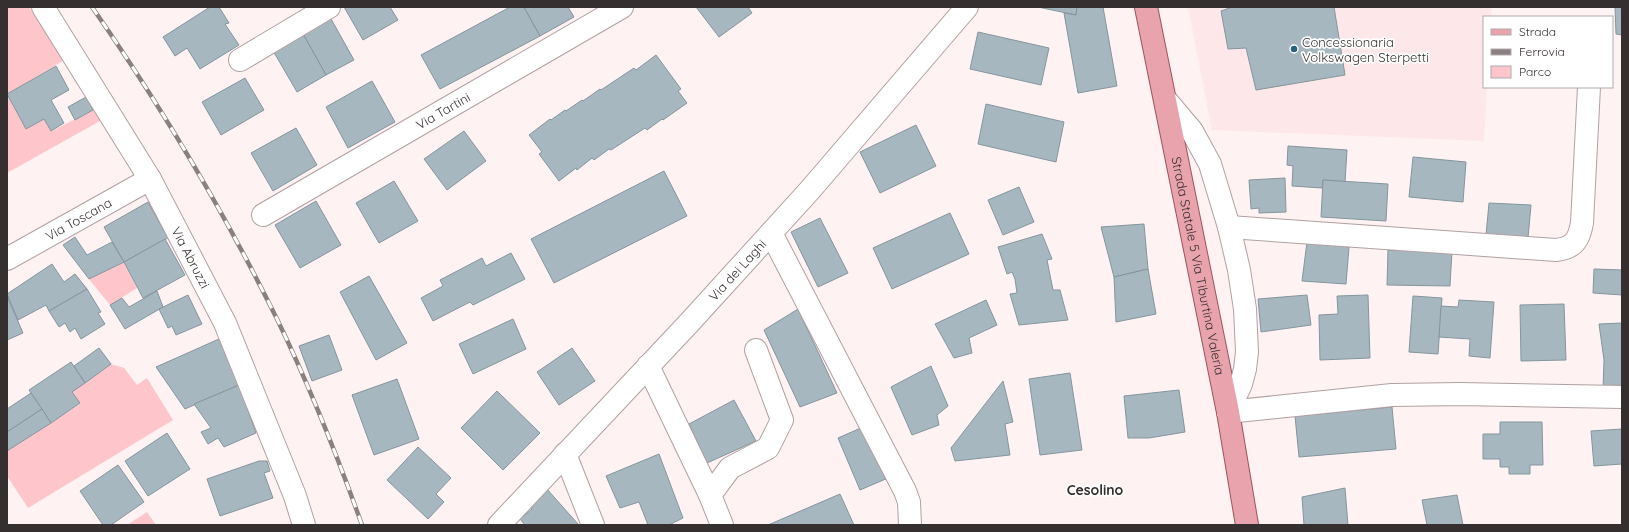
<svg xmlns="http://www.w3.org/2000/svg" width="1629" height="532" font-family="Quicksand,sans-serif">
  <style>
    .built { fill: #fee7e8 }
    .green { fill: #fec6ca }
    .building { fill: #a7b7c0; stroke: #85959d }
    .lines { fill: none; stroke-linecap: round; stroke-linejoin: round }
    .minor-casing { stroke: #b2a0a1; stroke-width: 24 }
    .major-casing { stroke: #9f535c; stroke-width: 24 }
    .minor { stroke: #fff; stroke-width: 22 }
    .major { stroke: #e8a3ac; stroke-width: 22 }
    .rail-casing { stroke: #8a8081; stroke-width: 4.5 }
    .rail { stroke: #fff; stroke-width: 3; stroke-dasharray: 9; stroke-linecap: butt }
    .poi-dot { fill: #28627b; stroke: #fff; stroke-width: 1.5 }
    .labels { text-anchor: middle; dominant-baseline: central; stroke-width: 3.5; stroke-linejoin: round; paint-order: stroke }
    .poi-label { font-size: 13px; fill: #362f2f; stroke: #fff; text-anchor: start }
    .street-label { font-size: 13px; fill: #362f2f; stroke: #fff }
    .neighbourhood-label { font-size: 14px; font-weight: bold; fill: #362f2f; stroke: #fff }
  </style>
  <rect width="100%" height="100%" fill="#fef2f3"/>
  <polygon class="built" points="1188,7 1492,7 1491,17 1484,17 1484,87 1487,87 1484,141 1212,130"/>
  <g class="green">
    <polygon points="7,7 29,7 66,59 7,94"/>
    <polygon points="7,95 26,129 44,119 52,131 93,110 100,121 7,173"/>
    <polygon points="124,262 137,288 110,305 89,279"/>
    <polygon points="111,364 124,368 137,385 147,378 173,420 28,508 7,476 7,451 80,404 72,392"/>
    <polygon points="147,512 156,525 127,525"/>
  </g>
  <g class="building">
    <polygon points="210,7 219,7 229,23 225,24 239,45 200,69 187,48 175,56 163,37"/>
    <polygon points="344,7 390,7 398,20 363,40"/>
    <polygon points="510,7 524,7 540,36 440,89 421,55"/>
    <polygon points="524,7 568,7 574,17 540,36"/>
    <polygon points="696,7 748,7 752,13 719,37"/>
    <polygon points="1038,7 1077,7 1076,15"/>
    <polygon points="1077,7 1103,7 1117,86 1078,93 1064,13 1076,15"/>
    <polygon points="1232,7 1334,7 1345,75 1256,90 1246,48 1228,49 1221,11"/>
    <polygon points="1615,7 1622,7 1622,35 1616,34"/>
    <polygon points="330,17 354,60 326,75 302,32"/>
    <polygon points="302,32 326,75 297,92 272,49"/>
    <polygon points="978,32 1049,48 1041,85 970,69"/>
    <polygon points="656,55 681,89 678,91 687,103 663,120 662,119 647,130 645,128 611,150 609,149 594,160 592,158 577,170 576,168 559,181 539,154 542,152 529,135 550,119 551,120 565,110 566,111 582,100 583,101 600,89 601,90 634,68 636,70"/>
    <polygon points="56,66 69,90 51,100 64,123 51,131 44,119 26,129 7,94"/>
    <polygon points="245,78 264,110 221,135 202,102"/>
    <polygon points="372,81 395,122 348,148 326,107"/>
    <polygon points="86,97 93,110 75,120 68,107"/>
    <polygon points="986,104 1064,122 1056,162 978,144"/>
    <polygon points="916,125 936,166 880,193 860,152"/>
    <polygon points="296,128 317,165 273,191 251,153"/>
    <polygon points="464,131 486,161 447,190 424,159"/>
    <polygon points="1288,146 1347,150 1345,182 1323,180 1322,188 1292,186 1293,166 1287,165"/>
    <polygon points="1413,157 1466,162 1463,202 1409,197"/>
    <polygon points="664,171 687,216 554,283 531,239"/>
    <polygon points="1285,178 1286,212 1259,213 1259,208 1251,209 1249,180"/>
    <polygon points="1323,180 1388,184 1386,221 1321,217"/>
    <polygon points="394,181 418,221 379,243 356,203"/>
    <polygon points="1019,187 1034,222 1003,235 988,200"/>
    <polygon points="316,201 341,245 300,268 275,225"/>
    <polygon points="148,202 168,238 124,262 104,227"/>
    <polygon points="1489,203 1531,205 1528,238 1486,235"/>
    <polygon points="950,213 969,254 892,289 873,248"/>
    <polygon points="820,218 848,273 818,287 791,232"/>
    <polygon points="1144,224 1148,269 1114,277 1101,227"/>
    <polygon points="1042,234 1052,259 1047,260 1053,290 1060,290 1068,320 1019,325 1010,294 1017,293 1015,279 1012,272 1007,274 998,247"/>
    <polygon points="75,237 87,255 112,242 124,262 89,279 63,245"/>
    <polygon points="165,239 185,275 143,298 124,262"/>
    <polygon points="1307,242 1349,247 1346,284 1302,281"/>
    <polygon points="1388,250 1452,251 1450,286 1387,285"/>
    <polygon points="511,253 525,279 473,305 470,302 433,321 421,298 443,286 440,280 482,258 486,266"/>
    <polygon points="52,264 64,282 75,274 87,289 49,311 46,305 18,320 7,294"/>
    <polygon points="1148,269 1156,314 1116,322 1114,277"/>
    <polygon points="1594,269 1622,270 1622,295 1593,293"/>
    <polygon points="369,276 407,343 376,360 340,292"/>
    <polygon points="87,289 101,312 98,313 105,324 81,339 75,328 70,332 65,323 59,327 49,311"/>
    <polygon points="157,291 163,307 125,329 110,305 122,298 129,307"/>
    <polygon points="188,295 202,324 176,335 172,326 168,328 159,309"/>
    <polygon points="1307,295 1311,325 1261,332 1258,299"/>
    <polygon points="1368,295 1370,358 1320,360 1319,315 1338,314 1337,296"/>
    <polygon points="7,296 23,333 7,340"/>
    <polygon points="1413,296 1442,298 1438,354 1409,352"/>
    <polygon points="986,300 997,325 969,338 972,353 954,358 935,324"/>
    <polygon points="1459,300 1494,302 1490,358 1469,356 1470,339 1439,337 1441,306 1458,307"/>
    <polygon points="1564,304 1566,360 1521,361 1520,305"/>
    <polygon points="798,309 837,393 800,407 764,330"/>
    <polygon points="513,319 526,349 473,374 459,344"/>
    <polygon points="1622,323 1622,390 1603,390 1604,360 1599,324"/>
    <polygon points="329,335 342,370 312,381 299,346"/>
    <polygon points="219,339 239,385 185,409 156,367"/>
    <polygon points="99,348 111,364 85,383 74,366"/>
    <polygon points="572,348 595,381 559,405 537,372"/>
    <polygon points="71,362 85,383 72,392 80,403 51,423 29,390"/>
    <polygon points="931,366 948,406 937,415 939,425 912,435 891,387"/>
    <polygon points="1070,373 1082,450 1040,455 1029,379"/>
    <polygon points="397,379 419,439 374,455 352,395"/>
    <polygon points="1003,381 1013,422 1005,424 1010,455 955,461 951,448"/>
    <polygon points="239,385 256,433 224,447 218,438 208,444 201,432 211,428 194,404"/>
    <polygon points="1179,390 1185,432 1149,438 1128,438 1124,396"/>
    <polygon points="497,391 540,433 503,470 461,428"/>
    <polygon points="31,393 42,409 7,432 7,409"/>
    <polygon points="734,400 756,441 707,463 689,424"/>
    <polygon points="1392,407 1396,449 1299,457 1295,416"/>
    <polygon points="42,409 51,423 7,451 7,432"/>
    <polygon points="1500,422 1542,422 1543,465 1530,465 1530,474 1509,474 1509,467 1500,467 1500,459 1483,459 1483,434 1500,434"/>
    <polygon points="863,427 888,478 860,490 838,438"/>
    <polygon points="1622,429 1622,464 1594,466 1591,431"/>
    <polygon points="167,433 190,469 148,496 125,461"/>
    <polygon points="418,447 451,478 436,494 444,502 428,519 387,480"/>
    <polygon points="659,454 683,518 669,525 648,525 639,502 620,508 606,476"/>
    <polygon points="259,461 267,461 270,471 264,473 273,498 220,516 207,479"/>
    <polygon points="118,465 144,502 111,525 103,525 80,491"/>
    <polygon points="546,488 578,524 576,525 525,525 520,519 532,509 528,504"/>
    <polygon points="1345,488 1348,525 1304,525 1302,497"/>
    <polygon points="840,494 854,525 768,525"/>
    <polygon points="1457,495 1463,525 1427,525 1422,500"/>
  </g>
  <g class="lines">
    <defs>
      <g id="minor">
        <path id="s1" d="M43,7L150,179L225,323L295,496L304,525"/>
        <polyline points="240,60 329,7"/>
        <polyline points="1165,99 1192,131 1210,164 1229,227 1239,270 1245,309 1247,352 1245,369 1241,384 1228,412"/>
        <path id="s2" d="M263,215L622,7"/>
        <path d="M1229,227L1556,250C1574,248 1579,240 1582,223L1589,87"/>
        <polyline points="771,233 905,491 909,502 910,525"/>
        <path id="s3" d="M7,259L150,179"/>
        <polyline points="648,366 710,495"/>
        <polyline points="1228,412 1392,395 1460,394 1622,397"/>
        <polyline points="565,454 593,525"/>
        <path id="s4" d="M499,525L689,323L810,190L967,7"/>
        <polyline points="722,525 710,495 730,468 768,448 782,420 756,350"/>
      </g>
      <g id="major">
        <path id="s5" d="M1146,7L1228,412L1247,525"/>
      </g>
    </defs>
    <use href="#minor" class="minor-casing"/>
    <use href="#major" class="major-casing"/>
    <use href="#minor" class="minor"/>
    <use href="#major" class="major"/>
    <defs>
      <path id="rail" d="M92,7C161,106 223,210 277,319C309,385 337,455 362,525"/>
    </defs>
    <use href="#rail" class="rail-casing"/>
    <use href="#rail" class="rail"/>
  </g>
  <circle class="poi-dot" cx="1294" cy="49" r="4"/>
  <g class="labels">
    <g class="poi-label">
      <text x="1302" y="42">Concessionaria<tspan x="1302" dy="15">Volkswagen Sterpetti</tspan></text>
    </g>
    <g class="street-label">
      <text stroke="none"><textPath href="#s2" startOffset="208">Via Tartini</textPath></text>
      <text stroke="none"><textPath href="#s3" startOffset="82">Via Toscana</textPath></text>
      <text stroke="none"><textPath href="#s1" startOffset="291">Via Abruzzi</textPath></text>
      <text stroke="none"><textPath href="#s5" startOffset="264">Strada Statale 5 Via Tiburtina Valeria</textPath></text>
      <text stroke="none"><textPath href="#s4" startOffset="349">Via dei Laghi</textPath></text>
    </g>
    <g class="neighbourhood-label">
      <text x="1095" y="490">Cesolino</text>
    </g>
  </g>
  <rect width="1629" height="532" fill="none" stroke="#362f2f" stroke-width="16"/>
  <rect x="1483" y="16" width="130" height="72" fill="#ffffff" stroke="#afacac"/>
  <rect x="1491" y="29" width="20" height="6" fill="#e8a3ac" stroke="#afacac"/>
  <text x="1519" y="36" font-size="12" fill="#362f2f">Strada</text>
  <rect x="1491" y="49" width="20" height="6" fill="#8a8081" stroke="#afacac"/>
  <text x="1519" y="56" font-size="12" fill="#362f2f">Ferrovia</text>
  <rect x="1491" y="66" width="20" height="12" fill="#fec6ca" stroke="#afacac"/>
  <text x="1519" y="76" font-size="12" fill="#362f2f">Parco</text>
</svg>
